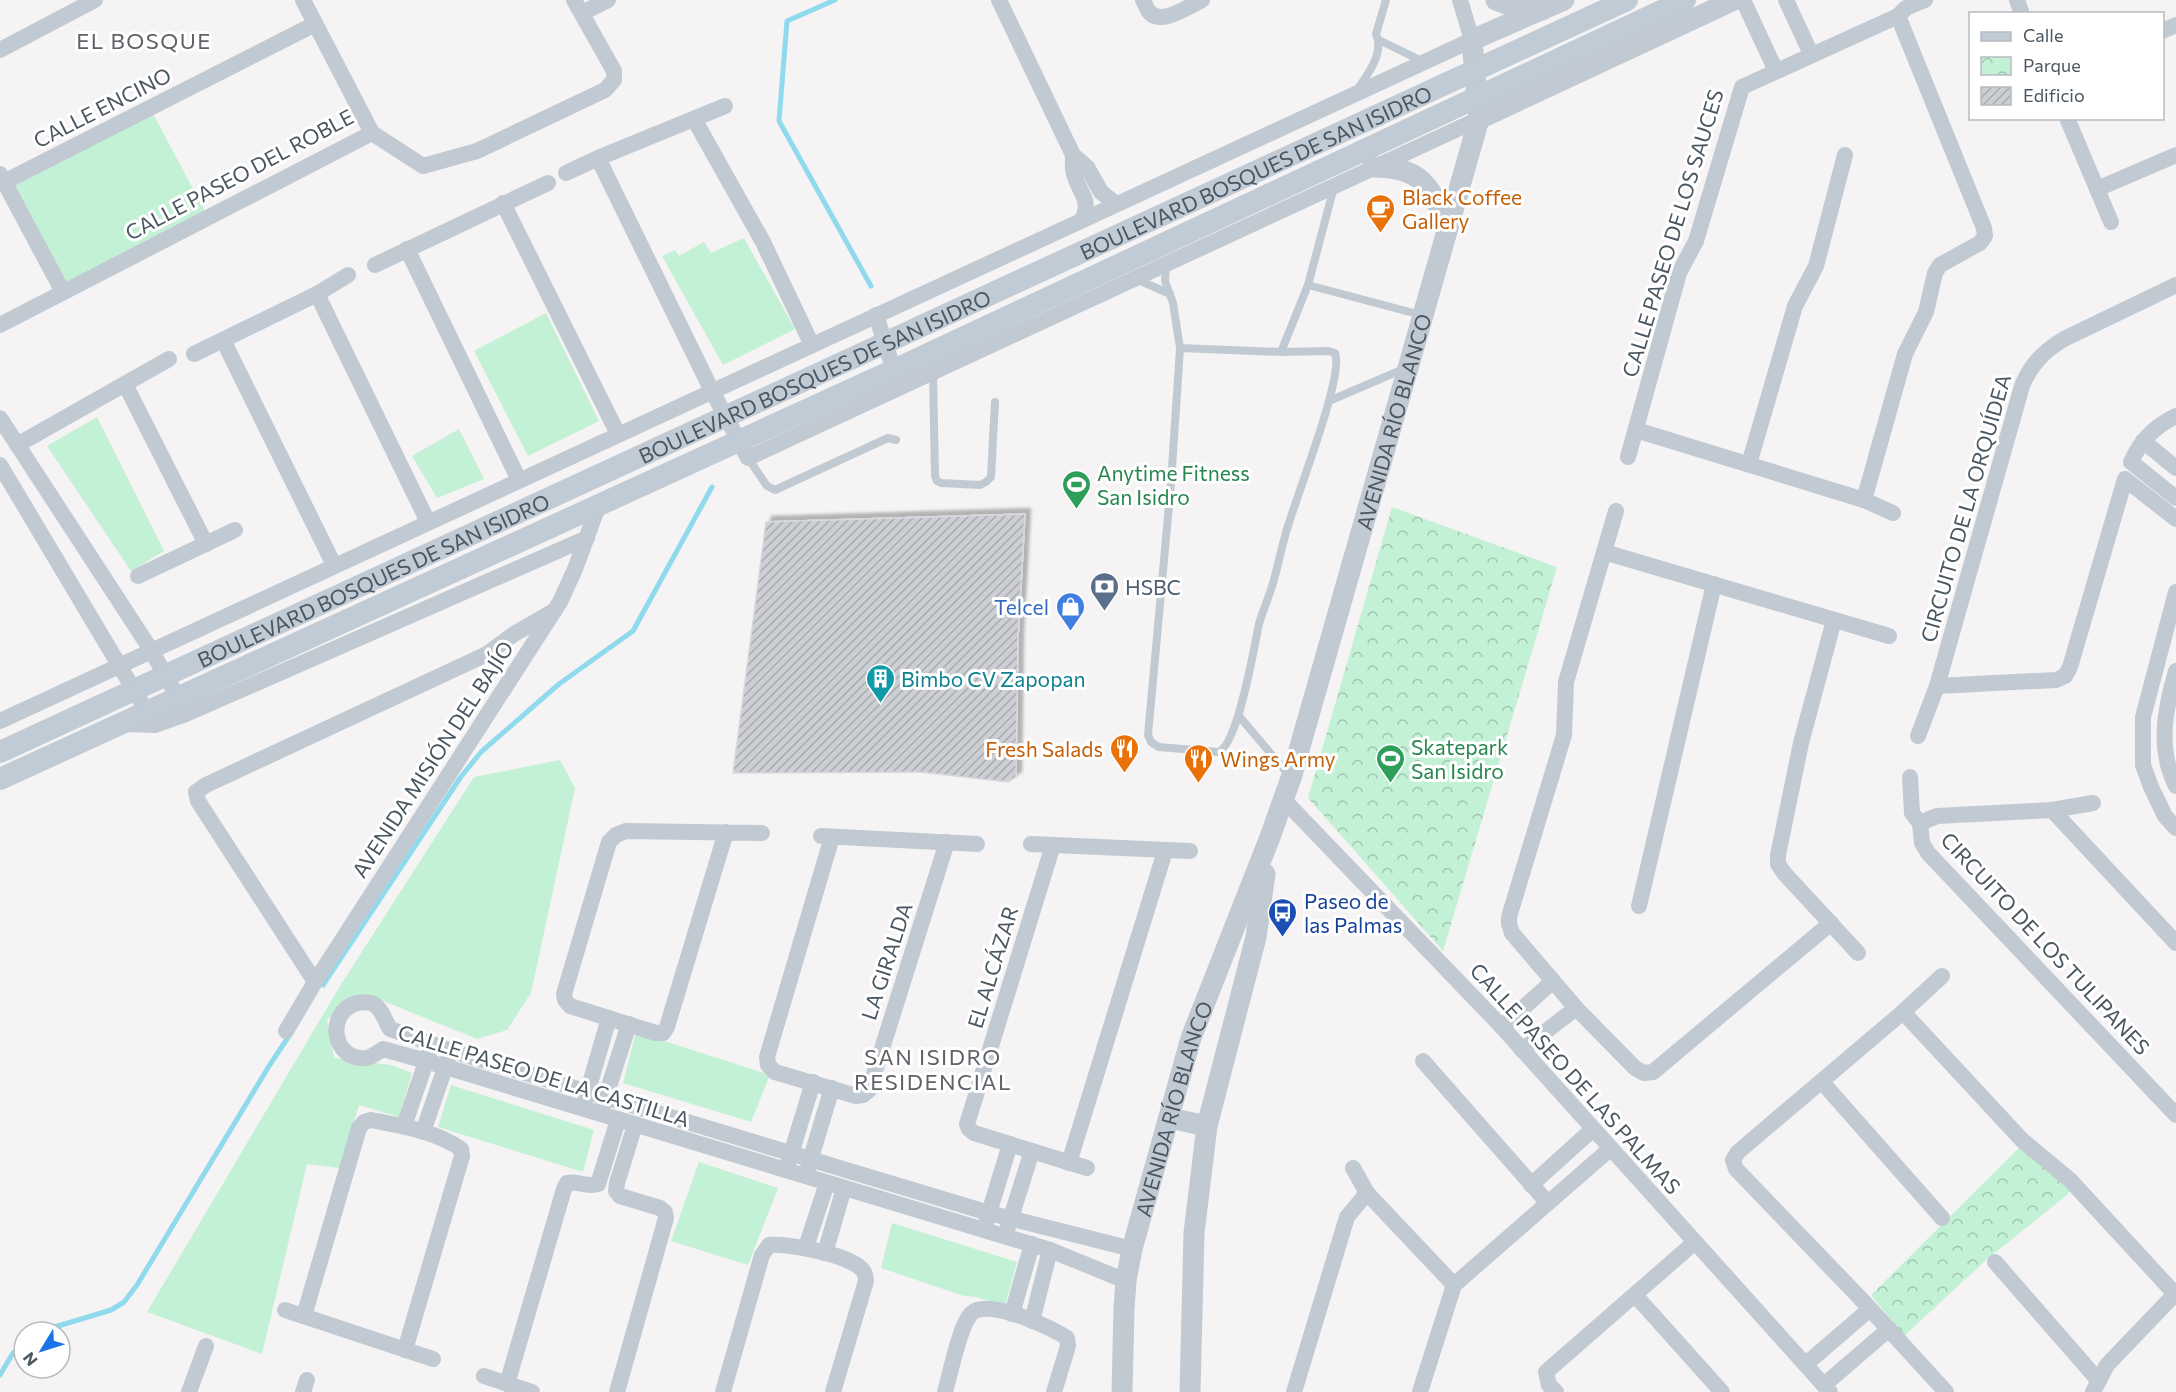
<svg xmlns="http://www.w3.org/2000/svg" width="2176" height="1392" font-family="Commissioner,sans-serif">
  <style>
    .green { fill: #c3f1d5 }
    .park { fill: url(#park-crowns) }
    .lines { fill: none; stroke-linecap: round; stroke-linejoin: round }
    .stream { stroke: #90daee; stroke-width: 5 }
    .building { fill: url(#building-hatch); stroke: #d7d9de; stroke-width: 1.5; filter: url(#shadow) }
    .service { stroke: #c1cad2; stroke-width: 8 }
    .minor { stroke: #c1cad2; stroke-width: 16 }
    .tertiary { stroke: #c1cad2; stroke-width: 21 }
    .secondary { stroke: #c1cbd6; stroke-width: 22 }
    .labels { text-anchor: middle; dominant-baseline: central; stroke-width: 6; stroke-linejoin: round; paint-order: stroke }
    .street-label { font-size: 21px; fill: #4a5661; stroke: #fff }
    .food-label { font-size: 21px; fill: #c56008; stroke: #fff; text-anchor: start }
    .leisure-label { font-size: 21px; fill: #27864d; stroke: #fff; text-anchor: start }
    .service-label { font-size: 21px; fill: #4e5e75; stroke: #fff; text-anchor: start }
    .shop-label { font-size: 21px; fill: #366cbe; stroke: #fff; text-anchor: end }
    .culture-label { font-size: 21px; fill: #0d838f; stroke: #fff; text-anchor: start }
    .transit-label { font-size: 21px; fill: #164399; stroke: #fff; text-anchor: start }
    .neighbourhood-label { font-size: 22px; letter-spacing: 1.5px; fill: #5f6368; stroke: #fff }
  </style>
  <defs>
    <pattern id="park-crowns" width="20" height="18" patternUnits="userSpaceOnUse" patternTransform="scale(1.5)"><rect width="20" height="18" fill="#c3f1d5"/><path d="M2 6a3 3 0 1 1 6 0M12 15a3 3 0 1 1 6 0" fill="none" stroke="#a0c6b0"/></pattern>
    <pattern id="building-hatch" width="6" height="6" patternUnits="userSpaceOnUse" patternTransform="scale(1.5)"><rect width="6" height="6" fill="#cdcfd5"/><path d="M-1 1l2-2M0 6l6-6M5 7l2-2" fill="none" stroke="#a8abb0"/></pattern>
    <filter id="shadow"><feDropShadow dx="5.5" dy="-5.5" stdDeviation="1.5" flood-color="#0004"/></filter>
  </defs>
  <rect width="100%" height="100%" fill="#f5f3f3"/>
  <g class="green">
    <polygon points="150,108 207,215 68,285 7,181"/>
    <polygon points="744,238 795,329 723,365 662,256 675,250 679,256 704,242 711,253"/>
    <polygon points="546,313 599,421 528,456 474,351"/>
    <polygon points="97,417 164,551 131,571 47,446"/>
    <polygon points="459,429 484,479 437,498 412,456"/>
    <polygon points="560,760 575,788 531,993 507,1030 477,1039 366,994 327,1019 334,1058 391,1065 412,1073 399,1117 359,1105 339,1168 307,1164 262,1354 147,1312 340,986 474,777"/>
    <polygon points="636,1032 770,1075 751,1122 623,1083"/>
    <polygon points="451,1085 594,1130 583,1172 438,1127"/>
    <polygon points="699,1162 778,1188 748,1265 671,1241"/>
    <polygon points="892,1223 1017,1262 1005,1306 976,1297 964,1296 881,1268"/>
  </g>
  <g class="park">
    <polygon points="1392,507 1557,567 1443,951 1308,798"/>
    <polygon points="2024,1143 2076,1184 2067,1195 1986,1260 1904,1336 1871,1295"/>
  </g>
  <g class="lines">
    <g class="stream">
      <polyline points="835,0 787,21 779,121 871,286"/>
      <polyline points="323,985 460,778 481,752 559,684 633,631 712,487"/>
      <polyline points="43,1332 48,1329 111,1310 124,1302 137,1285 269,1066 291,1033"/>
      <polyline points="0,1375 13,1353 24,1346"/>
    </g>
  </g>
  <polygon class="building" points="1025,514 1018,637 1016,777 1008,782 920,772 733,773 766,522"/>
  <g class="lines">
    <g class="service">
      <polyline points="1379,40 1424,62"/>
      <path d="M1357,90C1367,75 1385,53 1376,34L1386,0"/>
      <path d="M1166,264L1165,281L1173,303L1180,348L1171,483L1148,735L1151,742L1159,747L1218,752C1238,746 1254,647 1259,624C1261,616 1265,607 1268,598C1276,578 1279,557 1285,536C1293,504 1345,376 1335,353L1328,351L1281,352L1180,348"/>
      <polyline points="1136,279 1170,294"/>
      <polyline points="1308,285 1421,315"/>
      <polyline points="1281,352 1308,285 1334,187"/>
      <polyline points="933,374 935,476 937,481 941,483 980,485 986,482 991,477 995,402"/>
      <polyline points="1329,401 1406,368"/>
      <polyline points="748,458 767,486 775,490 888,438 896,440"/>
      <polyline points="1239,716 1289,775"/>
    </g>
    <g class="minor">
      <polyline points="303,0 372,133 423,166 477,151 605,90 614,80 614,71 574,0"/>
      <polyline points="999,0 1073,155 1087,167 1101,192 1116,204"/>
      <path d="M1143,0C1145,4 1147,10 1150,13C1163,25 1189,6 1202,0"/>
      <polyline points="1743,0 1776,71"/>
      <polyline points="1786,0 1811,54"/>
      <polyline points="2017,0 2022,14"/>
      <polyline points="582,13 608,0"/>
      <polyline points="2162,31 2176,25"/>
      <polyline points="0,50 95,0"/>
      <polyline points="2067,118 2111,222"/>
      <polyline points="694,119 763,242 812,345"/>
      <path d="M1073,155C1073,161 1072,169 1074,174C1079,193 1092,199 1082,220"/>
      <polyline points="598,158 712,391 748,458 1479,119"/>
      <polyline points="566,173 598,158 725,106"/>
      <polyline points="0,174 63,292"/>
      <polyline points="4,182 315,24"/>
      <polyline points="2097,189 2176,155"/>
      <polyline points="503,203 618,434"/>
      <polyline points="407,249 519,480"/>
      <polyline points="375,265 548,183"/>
      <path d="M2176,285L2064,339C2044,351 2031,364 2022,386L1937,686L2056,680L2065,676L2070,667L2125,479L2176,519"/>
      <polyline points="317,294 428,522"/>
      <polyline points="876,315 897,380"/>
      <polyline points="0,325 372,133"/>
      <polyline points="223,340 334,565"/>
      <polyline points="194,354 317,294 348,275"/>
      <polyline points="125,384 206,544"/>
      <path d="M2176,416C2154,427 2141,440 2131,462L2176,498"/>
      <polyline points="0,418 151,650 183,706"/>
      <polyline points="1636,430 1864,500 1893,513"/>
      <polyline points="2143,441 2176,468"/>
      <polyline points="17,445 169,359"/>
      <polyline points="1628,457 1679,273 1696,241 1742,87 1898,16 1906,8 1925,0"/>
      <polyline points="1749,464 1795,306 1816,266 1845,155"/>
      <polyline points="0,465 153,722"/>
      <polyline points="1864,500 1905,354 1926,312 1935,273 1940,265 1980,243 1985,236 1984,228 1898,16"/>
      <polyline points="1616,511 1566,682 1564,735 1509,917 1509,924 1512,933 1576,1008 1635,1068 1644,1073 1653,1072 1831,923"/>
      <polyline points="1604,552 1889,636"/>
      <polyline points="138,576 235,530"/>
      <polyline points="2176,592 2143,717 2143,765 2151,787 2165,816 2176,828"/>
      <polyline points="1834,620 1801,743 1778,855 1778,864 1784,873 1858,953"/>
      <path d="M2176,671C2165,709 2157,749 2176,786"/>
      <polyline points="0,721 1472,40 1460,0"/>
      <polyline points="123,724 155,725 186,714 587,538"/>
      <polyline points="1918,736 1937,686"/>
      <polyline points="1910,777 1912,813 1920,823"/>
      <polyline points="1284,800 1502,1027 1830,1392"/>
      <polyline points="2093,803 2052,810 1937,816 1920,823 1922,843 1928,853 2176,1115"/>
      <polyline points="2052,810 2176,943"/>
      <polyline points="726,832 667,1027 663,1033 656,1033 570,1006 565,1000 564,994 609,842 616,835 626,831 762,833"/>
      <polyline points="821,836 977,844"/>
      <polyline points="832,837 767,1057 768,1065 775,1072 856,1096 863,1095 869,1090 947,842"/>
      <polyline points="1031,844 1190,851"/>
      <polyline points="1053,845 967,1124 969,1129 974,1133 1087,1168"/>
      <polyline points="1639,906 1714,584"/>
      <polyline points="1942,976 1903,1012 1738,1152 1733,1160 1736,1169 1861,1299 1946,1392"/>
      <polyline points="315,982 198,801 196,792 206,785 487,654 514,634 554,611"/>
      <polyline points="1903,1012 2022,1140 2070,1180 2176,1295"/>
      <polyline points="1502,1027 1553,981"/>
      <polyline points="286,1031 315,982 560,602 575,569 599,504"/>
      <polyline points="1522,1050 1576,1008"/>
      <polyline points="1423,1061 1547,1202"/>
      <polyline points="1822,1082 1942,1218"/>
      <polyline points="584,1104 609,1018"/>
      <polyline points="603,1105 629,1024"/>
      <polyline points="404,1126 430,1050"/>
      <polyline points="423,1132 448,1059"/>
      <polyline points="1069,1163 1165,851"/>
      <polyline points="788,1164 813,1082"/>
      <polyline points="808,1168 832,1088"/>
      <polyline points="1353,1168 1367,1193 1454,1285"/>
      <polyline points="1531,1185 1593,1129"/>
      <polyline points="986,1223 1010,1144"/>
      <polyline points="1008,1227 1032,1151"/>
      <polyline points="806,1247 827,1183"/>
      <polyline points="825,1253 844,1188"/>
      <polyline points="1995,1262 2098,1380"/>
      <path d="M1126,1281L1050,1250L426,1061L383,1049C378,1052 372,1057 367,1058C333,1062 324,1013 357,1003C363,1002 371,1002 375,1005C383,1011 385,1021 390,1029L452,1051L989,1213L1132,1249"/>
      <polyline points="1635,1295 1722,1392"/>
      <polyline points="285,1310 433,1359"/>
      <polyline points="1012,1314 1032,1244"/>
      <path d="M304,1316L359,1128L364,1122L371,1120C401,1126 435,1131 461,1149L462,1156L405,1350"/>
      <polyline points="1032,1321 1050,1250"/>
      <polyline points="1806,1364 1870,1309"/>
      <polyline points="484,1376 532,1392"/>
      <path d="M507,1384L564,1189L567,1183C577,1180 587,1188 598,1184L618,1120"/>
      <polyline points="1824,1385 1889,1329"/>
      <polyline points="189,1392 206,1346"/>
      <polyline points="303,1392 307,1380"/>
      <polyline points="617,1392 666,1218 665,1212 660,1208 620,1196 616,1191 617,1183 635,1125"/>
      <path d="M723,1392L762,1255L769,1245C788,1243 854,1255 864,1272C865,1274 866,1279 866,1281L833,1392"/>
      <path d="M945,1392C950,1375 960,1323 972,1313C988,1298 1051,1327 1067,1338L1068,1346L1054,1392"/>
      <polyline points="1294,1392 1347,1217 1367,1193"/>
      <polyline points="1420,1392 1454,1285 1610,1149"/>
      <polyline points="1556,1392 1549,1385 1546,1372 1695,1242"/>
      <polyline points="2093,1392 2107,1365 2175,1294"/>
    </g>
    <g class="tertiary">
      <polyline points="1496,0 1514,7 1542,10"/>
      <polyline points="1479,119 1734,0"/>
      <path d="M1373,167C1422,167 1429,185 1447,225"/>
      <polyline points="1169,1118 1207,1126"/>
      <path id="s1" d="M1122,1392L1124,1309L1126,1281L1132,1249L1191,1038L1270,837L1291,778L1479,119L1472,40L1564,0"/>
      <polyline points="1190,1392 1194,1233 1207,1126 1256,937 1265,874"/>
    </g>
    <g class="secondary">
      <path id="s2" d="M0,752L1627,0"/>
      <polyline points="0,779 894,370 1685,0"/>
    </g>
  </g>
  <defs>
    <symbol id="cafe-pin" viewBox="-11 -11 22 30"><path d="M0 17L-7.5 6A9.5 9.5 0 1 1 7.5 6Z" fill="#e8710a" stroke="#fff"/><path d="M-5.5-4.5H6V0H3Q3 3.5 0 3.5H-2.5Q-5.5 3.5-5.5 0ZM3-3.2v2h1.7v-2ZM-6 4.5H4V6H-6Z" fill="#fff"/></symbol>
    <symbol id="stadium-pin" viewBox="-11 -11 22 30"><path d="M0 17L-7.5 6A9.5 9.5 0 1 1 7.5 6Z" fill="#2e9e5b" stroke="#fff"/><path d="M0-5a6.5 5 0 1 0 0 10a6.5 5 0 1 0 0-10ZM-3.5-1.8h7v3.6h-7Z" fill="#fff"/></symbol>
    <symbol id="bank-pin" viewBox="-11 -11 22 30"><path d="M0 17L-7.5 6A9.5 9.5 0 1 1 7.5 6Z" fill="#5c6f8a" stroke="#fff"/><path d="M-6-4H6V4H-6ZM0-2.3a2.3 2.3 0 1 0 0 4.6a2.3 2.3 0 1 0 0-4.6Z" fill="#fff"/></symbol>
    <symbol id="shop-pin" viewBox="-11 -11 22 30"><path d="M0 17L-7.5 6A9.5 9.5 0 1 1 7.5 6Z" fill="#3f7fe0" stroke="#fff"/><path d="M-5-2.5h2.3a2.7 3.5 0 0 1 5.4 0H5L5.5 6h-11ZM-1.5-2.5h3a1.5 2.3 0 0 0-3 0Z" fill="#fff"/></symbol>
    <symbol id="building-pin" viewBox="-11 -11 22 30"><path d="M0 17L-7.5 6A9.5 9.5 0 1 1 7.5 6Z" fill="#0f9aa8" stroke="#fff"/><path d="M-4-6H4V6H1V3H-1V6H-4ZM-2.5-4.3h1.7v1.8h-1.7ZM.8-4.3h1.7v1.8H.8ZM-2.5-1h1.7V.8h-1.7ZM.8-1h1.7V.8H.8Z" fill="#fff"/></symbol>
    <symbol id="restaurant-pin" viewBox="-11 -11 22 30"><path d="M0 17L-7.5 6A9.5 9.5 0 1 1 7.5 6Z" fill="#e8710a" stroke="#fff"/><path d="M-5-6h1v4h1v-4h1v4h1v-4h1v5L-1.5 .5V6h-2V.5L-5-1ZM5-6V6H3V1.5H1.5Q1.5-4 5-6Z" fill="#fff"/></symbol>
    <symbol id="bus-pin" viewBox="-11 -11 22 30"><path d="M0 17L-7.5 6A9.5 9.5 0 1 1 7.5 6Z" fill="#1a4fb4" stroke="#fff"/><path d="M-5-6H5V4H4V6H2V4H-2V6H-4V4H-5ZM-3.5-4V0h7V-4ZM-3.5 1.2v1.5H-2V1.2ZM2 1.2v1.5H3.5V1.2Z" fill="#fff"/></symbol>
  </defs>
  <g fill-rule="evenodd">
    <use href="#cafe-pin" x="1364" y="192" width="33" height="45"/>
    <use href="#stadium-pin" x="1060" y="468" width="33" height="45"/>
    <use href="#bank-pin" x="1088" y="570" width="33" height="45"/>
    <use href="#shop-pin" x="1054" y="590" width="33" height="45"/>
    <use href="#building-pin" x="864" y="662" width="33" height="45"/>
    <use href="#restaurant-pin" x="1108" y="732" width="33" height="45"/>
    <use href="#restaurant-pin" x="1182" y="742" width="33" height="45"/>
    <use href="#stadium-pin" x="1374" y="742" width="33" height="45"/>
    <use href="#bus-pin" x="1266" y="896" width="33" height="45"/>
  </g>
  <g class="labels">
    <g class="street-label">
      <text transform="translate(102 107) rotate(-27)">CALLE ENCINO</text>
      <text stroke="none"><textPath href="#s2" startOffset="1383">BOULEVARD BOSQUES DE SAN ISIDRO</textPath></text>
      <text transform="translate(239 174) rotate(-28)">CALLE PASEO DEL ROBLE</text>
      <text transform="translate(1672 233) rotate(-73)">CALLE PASEO DE LOS SAUCES</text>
      <text stroke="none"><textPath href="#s2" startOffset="897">BOULEVARD BOSQUES DE SAN ISIDRO</textPath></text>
      <text stroke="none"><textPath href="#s1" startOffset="1012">AVENIDA RÍO BLANCO</textPath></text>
      <text transform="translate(1965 508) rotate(-74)">CIRCUITO DE LA ORQUÍDEA</text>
      <text stroke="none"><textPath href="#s2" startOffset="411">BOULEVARD BOSQUES DE SAN ISIDRO</textPath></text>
      <text transform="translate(432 759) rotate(-57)">AVENIDA MISIÓN DEL BAJÍO</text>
      <text transform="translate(2046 943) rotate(47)">CIRCUITO DE LOS TULIPANES</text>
      <text transform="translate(886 961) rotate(-72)">LA GIRALDA</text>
      <text transform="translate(992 967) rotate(-73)">EL ALCÁZAR</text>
      <text transform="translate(544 1075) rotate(17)">CALLE PASEO DE LA CASTILLA</text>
      <text transform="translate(1576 1078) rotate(48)">CALLE PASEO DE LAS PALMAS</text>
      <text stroke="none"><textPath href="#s1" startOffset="290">AVENIDA RÍO BLANCO</textPath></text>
    </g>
    <g class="food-label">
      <text x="1402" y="196">Black Coffee<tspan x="1402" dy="24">Gallery</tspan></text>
      <text x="1103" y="748" text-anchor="end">Fresh Salads</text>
      <text x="1220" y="758">Wings Army</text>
    </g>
    <g class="leisure-label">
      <text x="1097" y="472">Anytime Fitness<tspan x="1097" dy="24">San Isidro</tspan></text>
      <text x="1411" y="746">Skatepark<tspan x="1411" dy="24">San Isidro</tspan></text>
    </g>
    <g class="service-label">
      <text x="1125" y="586">HSBC</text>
    </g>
    <g class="shop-label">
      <text x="1049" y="606">Telcel</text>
    </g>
    <g class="culture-label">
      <text x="901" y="678">Bimbo CV Zapopan</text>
    </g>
    <g class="transit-label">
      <text x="1304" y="900">Paseo de<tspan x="1304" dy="24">las Palmas</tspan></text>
    </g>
    <g class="neighbourhood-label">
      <text x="144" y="40">EL BOSQUE</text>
      <text x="933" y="1056">SAN ISIDRO<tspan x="933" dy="25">RESIDENCIAL</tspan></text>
    </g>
  </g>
  <rect x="1969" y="12" width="195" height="108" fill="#ffffff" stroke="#b7bbc0" stroke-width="1.5"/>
  <rect x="1981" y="32" width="30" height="9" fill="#c1cbd6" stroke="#b7bbc0" stroke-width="1.5"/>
  <text x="2023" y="42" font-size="18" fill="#4a5661">Calle</text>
  <rect x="1981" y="57" width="30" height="18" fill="url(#park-crowns)" stroke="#b7bbc0" stroke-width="1.5"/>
  <text x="2023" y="72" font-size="18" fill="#4a5661">Parque</text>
  <rect x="1981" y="87" width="30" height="18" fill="url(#building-hatch)" stroke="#b7bbc0" stroke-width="1.5"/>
  <text x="2023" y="102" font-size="18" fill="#4a5661">Edificio</text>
  <g transform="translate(42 1350) rotate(232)"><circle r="28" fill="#ffffff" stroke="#b7bbc0" stroke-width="1.5"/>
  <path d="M0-4.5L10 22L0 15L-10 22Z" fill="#1a73e8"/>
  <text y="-9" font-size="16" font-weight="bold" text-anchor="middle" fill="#4a5661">N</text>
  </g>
</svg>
